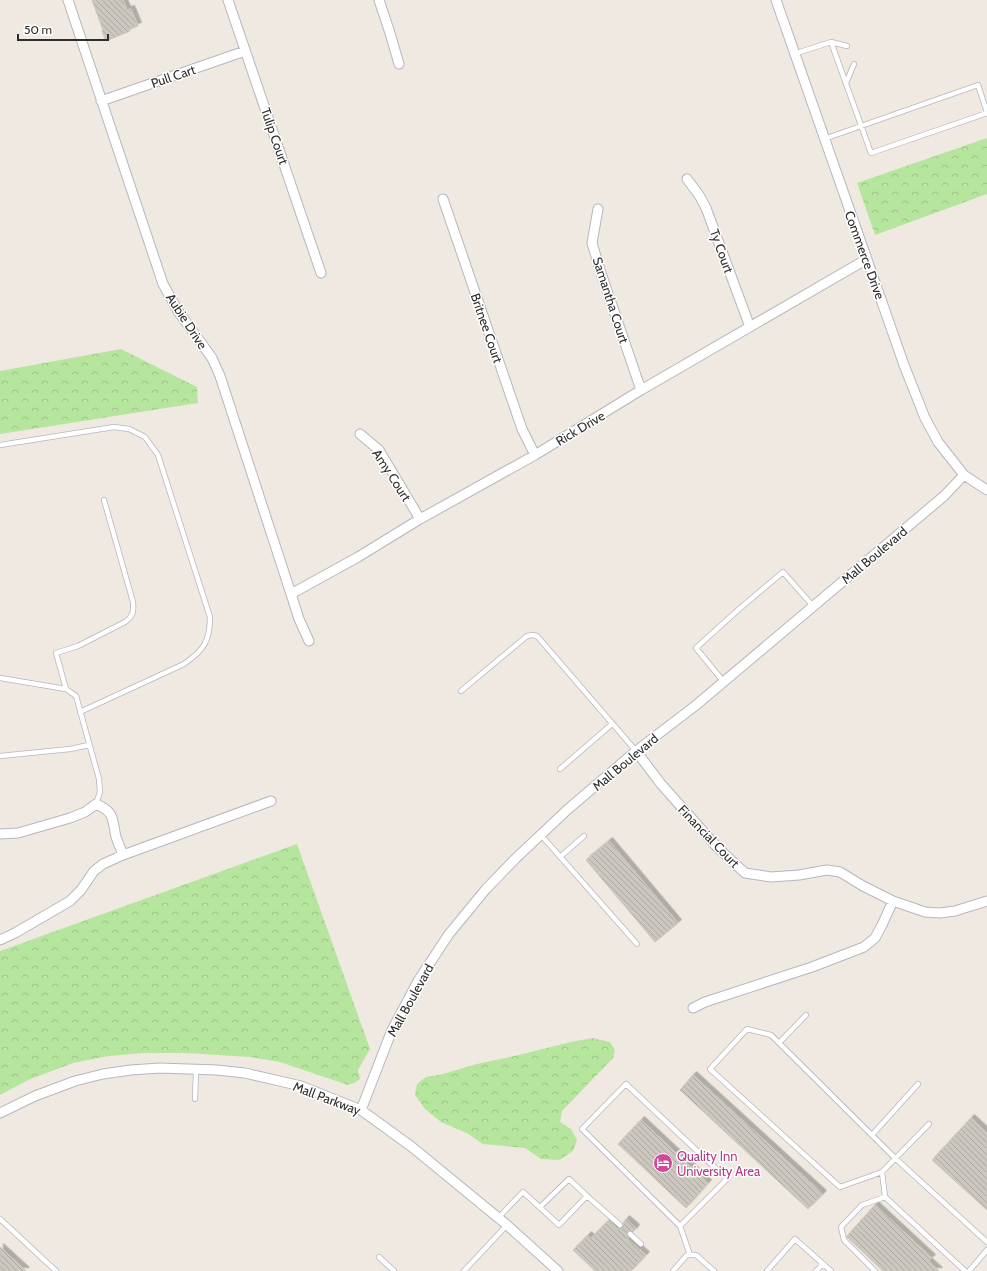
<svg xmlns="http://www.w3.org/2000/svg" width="987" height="1271" font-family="Cabin,sans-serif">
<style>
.forest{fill:url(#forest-crowns)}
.building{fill:url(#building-back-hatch);stroke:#cbc5ba;filter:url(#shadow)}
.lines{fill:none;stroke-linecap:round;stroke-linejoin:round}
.service-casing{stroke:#b4b7c1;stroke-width:6}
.minor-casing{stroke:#b4b7c1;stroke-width:11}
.service{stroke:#fff;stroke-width:4.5}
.minor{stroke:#fff;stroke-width:9}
.labels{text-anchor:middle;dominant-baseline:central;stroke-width:3;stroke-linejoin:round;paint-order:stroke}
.street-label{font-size:13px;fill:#2e2e2e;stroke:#fff}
.hotel-label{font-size:13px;fill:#b23c85;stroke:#fff;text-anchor:start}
</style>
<defs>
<pattern id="forest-crowns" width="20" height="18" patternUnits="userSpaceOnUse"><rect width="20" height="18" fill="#b6e59e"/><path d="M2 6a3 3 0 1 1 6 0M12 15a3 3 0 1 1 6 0" fill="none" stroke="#9dc588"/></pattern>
<pattern id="building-back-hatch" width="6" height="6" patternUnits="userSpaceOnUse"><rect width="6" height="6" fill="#cbc7bf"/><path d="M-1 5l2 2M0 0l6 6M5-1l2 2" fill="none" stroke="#afaba4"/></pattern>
<filter id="shadow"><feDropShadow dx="3.5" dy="-3.5" stdDeviation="0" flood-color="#0004"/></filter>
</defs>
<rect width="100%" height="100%" fill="#efe9e1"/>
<path class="forest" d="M987,138V194L875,235L857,183Z
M121,349L197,387L198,403L0,434V371Z
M297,844L370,1049L358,1070L360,1079L354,1083L348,1085L280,1062L250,1057L185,1053H143L109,1056L73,1063L28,1080L0,1095V951Z
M592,1038L610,1042L615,1050L613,1058L562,1111L560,1122L571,1129L577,1140L573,1151L559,1160L541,1159L525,1148L483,1144L467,1133L441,1122L425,1109L415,1095L417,1084L426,1077L443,1074L477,1064L519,1055L571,1042Z"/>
<path class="building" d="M92,0H123L127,10L131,9L138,26L129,29L130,31L106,41L102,31L103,30Z
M609,841L678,923L655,942L586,860Z
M693,1075L823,1194L808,1209L680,1090Z
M971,1118L987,1133V1210L932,1160Z
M641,1120L708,1183L686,1208L618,1144Z
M875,1205L932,1258L928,1261L939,1271H883L847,1237V1236Z
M626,1219L636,1228L633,1232L630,1230L627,1232L626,1235L628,1237L627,1239L646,1255L631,1271H595L573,1250L588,1235L591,1238L609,1220L617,1229L623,1228L624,1225L623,1223Z
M0,1247L26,1271H0Z"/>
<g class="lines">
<defs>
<path id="service" d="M831,42L847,46
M794,54L831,42L871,153L987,113
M846,83L854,64
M824,139L978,85L987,112
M0,445L114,427L129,429L145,437L158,455L210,617C210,641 204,650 184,664L80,712
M0,678L66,689L76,696L99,779L100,792L96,804
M723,681L696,648L738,610L783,572L813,606
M66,689L56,653L78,646L125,622C133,616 134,612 133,602L104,500
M461,691L527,636L533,635L537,636L636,751
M0,756L70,749L89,745
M560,769L612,724
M541,835L637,944
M560,857L584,836
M779,1043L806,1015
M195,1099L196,1069
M929,1124L882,1172L840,1187L710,1069L747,1029L771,1035L895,1158L987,1242
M872,1135L918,1084
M882,1172L885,1197L965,1271
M587,1196L620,1225
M498,1218L523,1192L559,1225L587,1196L569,1179L540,1207
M0,1219L56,1271
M680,1226L582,1129L626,1084L727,1179L680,1226L690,1255
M630,1234L641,1244
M379,1257L394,1271
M464,1271L507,1225
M673,1271L687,1255H696L714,1271
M767,1271L795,1239L831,1271
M816,1271L823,1264
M875,1271L844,1240L841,1227L862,1205L885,1197
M969,1271L987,1250"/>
<path id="minor" d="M68,0L163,284L178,311L212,358L220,376L291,594L299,619L309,641
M228,0L321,273
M379,0L390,33L399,64
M776,0L904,365L925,418L938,442L964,475L987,490
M101,101L245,51
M687,179L699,195L706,208L750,327
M443,199L522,429L535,455
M598,209L592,243L601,273L641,390
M360,434L379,450L420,519
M291,594L358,557L420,519L535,455L641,390L867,259
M636,751L661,784L717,847L745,873L771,877L799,875L827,870L840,872L863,886L893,901L925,912L940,913L955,911L987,901
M0,834L18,833L70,818L85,812L96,804C115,812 112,819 116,837C118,843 121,849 123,855
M0,940L15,933L70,901L81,890L94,871L103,864L123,855L271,801
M693,1008L705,1002L812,967L864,947L875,938L882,925L893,901
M361,1110L392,1030L418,981L449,934L486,889L515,859L567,810L636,751L695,706L944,496L964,475
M0,1113L35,1096L75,1081L103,1074L131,1070L160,1068L217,1070L245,1073L301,1086L361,1110L412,1147L507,1225L558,1271"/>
</defs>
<use href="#service" class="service-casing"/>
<use href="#minor" class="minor-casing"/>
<use href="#service" class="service"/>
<use href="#minor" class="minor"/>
</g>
<defs>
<symbol id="hotel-disc" viewBox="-11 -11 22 22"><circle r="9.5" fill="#d1479c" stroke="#fff"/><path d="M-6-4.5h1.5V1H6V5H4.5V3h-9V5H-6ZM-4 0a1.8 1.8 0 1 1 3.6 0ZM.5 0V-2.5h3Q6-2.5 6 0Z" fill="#fff"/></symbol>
</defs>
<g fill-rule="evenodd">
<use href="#hotel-disc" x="652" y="1152" width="22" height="22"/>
</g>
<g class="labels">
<g class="street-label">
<text transform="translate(173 76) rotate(-19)">Pull Cart</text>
<text transform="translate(275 136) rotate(71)">Tulip Court</text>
<text transform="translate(722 251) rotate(70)">Ty Court</text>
<text transform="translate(865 255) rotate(70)">Commerce Drive</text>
<text transform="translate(611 300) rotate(72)">Samantha Court</text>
<text transform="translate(187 321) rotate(57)">Aubie Drive</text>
<text transform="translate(487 328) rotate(71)">Britnee Court</text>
<text transform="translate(580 428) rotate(-31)">Rick Drive</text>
<text transform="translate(392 475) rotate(57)">Amy Court</text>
<text transform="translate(874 555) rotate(-40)">Mall Boulevard</text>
<text transform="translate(625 762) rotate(-40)">Mall Boulevard</text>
<text transform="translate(709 836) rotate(46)">Financial Court</text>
<text transform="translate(410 1000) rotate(-61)">Mall Boulevard</text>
<text transform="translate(327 1098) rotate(21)">Mall Parkway</text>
</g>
<g class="hotel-label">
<text x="677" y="1156">Quality Inn<tspan x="677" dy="15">University Area</tspan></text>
</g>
</g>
<path d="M18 34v6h90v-6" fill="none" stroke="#2e2e2e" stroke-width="2"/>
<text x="24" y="34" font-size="12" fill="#2e2e2e" stroke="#ffffff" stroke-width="3" paint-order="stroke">50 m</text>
</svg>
